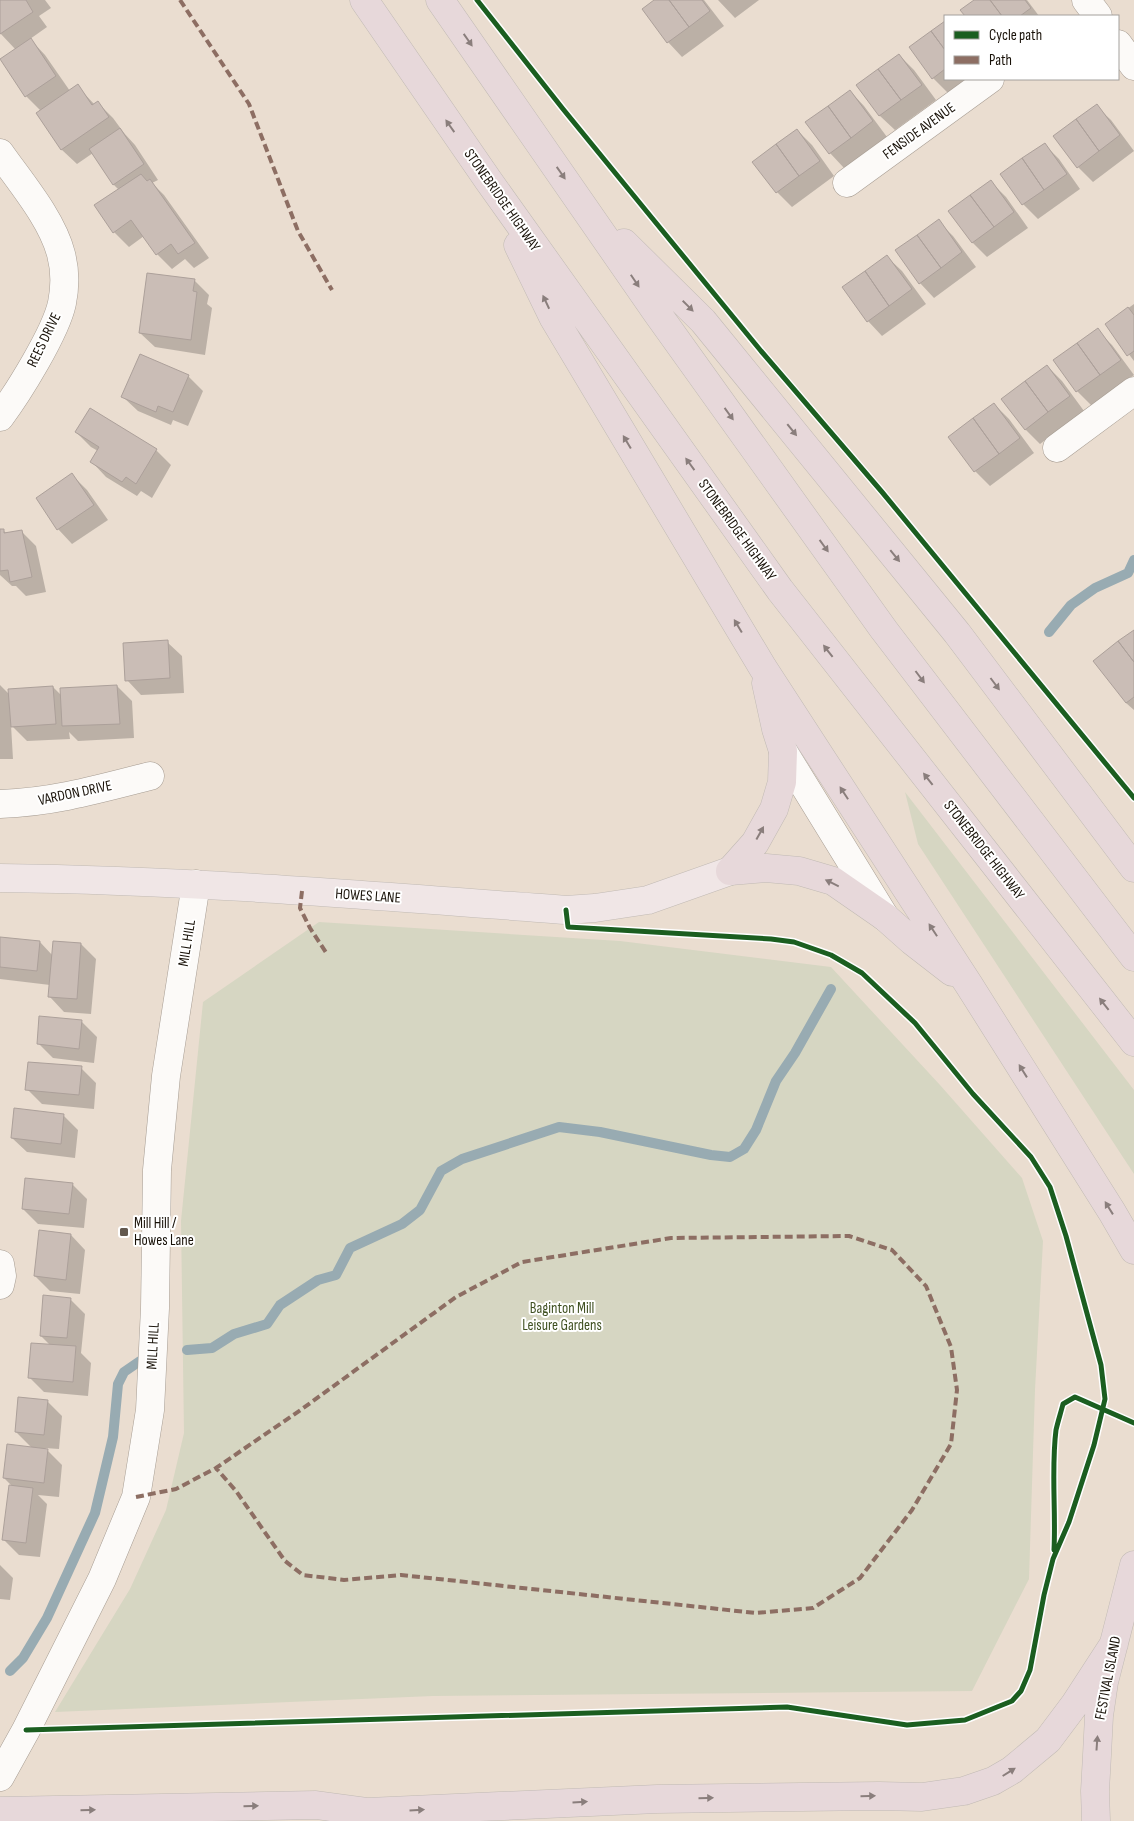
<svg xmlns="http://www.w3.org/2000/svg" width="1134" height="1821" font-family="'Sofia Sans Condensed',sans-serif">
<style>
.green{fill:#d6d6c2}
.shadow{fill:#0003}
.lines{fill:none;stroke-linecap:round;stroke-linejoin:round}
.stream{stroke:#98abb2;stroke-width:10}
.building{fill:#cabdb6;stroke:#aca09a}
.minor-casing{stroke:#a69c92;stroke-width:29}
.major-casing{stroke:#c1bab4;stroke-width:29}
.highway-casing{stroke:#c1bab4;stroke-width:29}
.minor{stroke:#fcfaf8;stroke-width:28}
.major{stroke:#f0e6e6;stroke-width:28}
.highway{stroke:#e7d8da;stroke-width:28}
.quiet{stroke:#8d6e63;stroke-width:4;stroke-dasharray:8 4;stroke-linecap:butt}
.cycleway-casing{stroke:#fff;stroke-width:8}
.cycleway{stroke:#1b5e20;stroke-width:5}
.oneway{fill:#8a7e7c}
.poi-dot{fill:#62584e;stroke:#fff;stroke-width:2}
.labels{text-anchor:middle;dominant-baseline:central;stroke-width:4;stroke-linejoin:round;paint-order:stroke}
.street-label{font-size:15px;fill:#181108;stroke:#fff}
.poi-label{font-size:15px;fill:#181108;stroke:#fff;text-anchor:start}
.park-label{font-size:15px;fill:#3f5021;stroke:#fff}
</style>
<rect width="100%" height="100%" fill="#eaddd0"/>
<path class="green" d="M905,792L1134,1090V1174L918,844Z
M319,922L620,941L831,967L940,1085L1022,1178L1043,1241L1035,1390L1029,1579L972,1691L433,1696L55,1712L130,1589L166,1510L184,1433L181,1221L203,1002Z"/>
<path class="shadow" d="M0,0H45L51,8L39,16L47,27L30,39L45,55L70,91L77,86L95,105L98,103L113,118L124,133L135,145L158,180L152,183L164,195L209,258L194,268L185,259L172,269L157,254L144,236L129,247L114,232L119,190L114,185L93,153L77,164L62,150L37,114L41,111L26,96L16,50L0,33Z
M656,0H704L724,26L682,57L668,42Z
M718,0H759L735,18Z
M976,0H1027L1039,16H967L962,10Z
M945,23V79H968L948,93L933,78L910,47Z
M899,55L914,70L936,100L895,130L880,116L858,85Z
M850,91L864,106L887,137L844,168L830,153Z
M1096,106L1111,120L1134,151L1093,182L1078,167Z
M797,130L812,145L834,176L792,207L777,192L754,162Z
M1044,144L1059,159L1080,189L1038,219L1023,204L1002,174Z
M991,182L1006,197L1028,228L987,257L972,242Z
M938,221L953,236L976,267L934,298L920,283Z
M887,257L902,271L926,304L882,336L868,321Z
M194,280L209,295L207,304L212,308L205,355L155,347L140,333Z
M1134,304V361L1106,324Z
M1097,330L1112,345L1134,375L1092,406L1077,391L1055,360Z
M1047,366L1062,381L1084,411L1040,444L1025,429Z
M188,376L203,391L188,426L173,420L171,425L138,411L123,397Z
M994,404L1009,419L1034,453L990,486L975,471Z
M90,409L156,450L171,465L152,498L141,491L137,496L106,477L92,462L98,451L91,447L76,432Z
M72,475L87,490L108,520L72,544L58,529Z
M3,530L7,534L21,531L36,546L46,592L26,596L16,586H12L0,575V531Z
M1134,632V710L1126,703Z
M167,642L182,656L184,693L141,695L127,680Z
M0,685L10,695L53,687L62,696L117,686L132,701L134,738L78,741L69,732L70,739L27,741L11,725L13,759H0Z
M0,938L40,942L53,956L81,944L96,959L91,1014L64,1012L50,997V985L0,979Z
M40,1017L82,1022L97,1037L94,1063L53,1058L38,1043Z
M81,1068L96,1083L94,1109L42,1104L27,1089Z
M63,1115L78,1130L75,1158L27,1152L12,1138Z
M72,1184L87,1199L84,1228L38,1224L23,1209Z
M71,1235L85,1250L80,1294L50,1291L35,1276Z
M70,1299L85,1314L81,1353L91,1363L88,1396L44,1392L29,1377L51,1346L41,1336Z
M47,1401L62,1416L59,1449L45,1448L62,1465L59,1497L38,1495L47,1504L40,1557L19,1555L4,1540L13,1487L4,1478L32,1448L16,1432Z
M0,1565L13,1578L10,1600L0,1599Z"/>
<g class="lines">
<path class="stream" d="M1049,632L1071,605L1095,588L1128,573L1134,560
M187,1350L212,1348L234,1334L267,1324L280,1305L318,1280L336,1275L350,1248L402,1224L420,1210L441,1171L462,1159L559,1127L600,1132L711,1155L730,1157L744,1149L756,1130L776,1081L795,1053L831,989
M10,1671L23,1658L47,1618L95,1513L113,1437L118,1384L124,1372L140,1361"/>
</g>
<path class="building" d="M0,0H26L33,12L0,34Z
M654,0H669L689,27L667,43L642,9Z
M669,0H702L710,11L689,27Z
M974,0H990L1002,16H965L960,10Z
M990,0H1025L1031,8L1020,16H1002Z
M945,21V50L931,31Z
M931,31L945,50V69L932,79L909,47Z
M31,38L56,76L25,97L0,59Z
M899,54L922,85L901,100L878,69Z
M878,69L901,100L879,116L856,85Z
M78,84L92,105L98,101L109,117L61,150L36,113Z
M850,90L873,121L851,138L828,106Z
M1097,104L1120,135L1099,151L1076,119Z
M828,106L851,138L829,154L805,122Z
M1076,119L1099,151L1077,168L1053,136Z
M120,128L144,164L113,185L89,149Z
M797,129L820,161L799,176L776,144Z
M1045,143L1067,174L1044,190L1022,158Z
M776,144L799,176L776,193L752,162Z
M1022,158L1044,190L1022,205L1000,174Z
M141,174L147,181L150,179L195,243L178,254L171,244L156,255L131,220L113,233L94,205Z
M991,180L1014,212L994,227L970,195Z
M970,195L994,227L972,243L948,211Z
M939,219L962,252L941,268L917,235Z
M917,235L941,268L919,284L895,250Z
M887,255L912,289L889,306L865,271Z
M865,271L889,306L867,322L842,287Z
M147,273L195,279L193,291L197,292L191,340L139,333Z
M1128,307L1134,315V351L1127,356L1105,324Z
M1098,328L1121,360L1100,375L1077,343Z
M1077,343L1100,375L1076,392L1053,360Z
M140,354L189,375L173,412L158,406L156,412L121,397Z
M1047,365L1070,396L1048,412L1025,381Z
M1025,381L1048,412L1025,430L1001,399Z
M994,403L1020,438L999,454L973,418Z
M90,408L157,449L136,484L126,477L122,482L90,462L99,447L75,432Z
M973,418L999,454L974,472L948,437Z
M72,473L94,505L57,530L36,498Z
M0,529H4V533L22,530L32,577L10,582L8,570L0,571Z
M1134,630V662L1118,641Z
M168,640L170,678L125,681L123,643Z
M1118,641L1134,662V697L1126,703L1093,661Z
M117,685L120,724L62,726L60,688Z
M53,686L56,724L11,727L8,689Z
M0,937L40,941L37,971L0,967Z
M53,941L81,943L77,999L48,997Z
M39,1016L82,1020L79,1049L37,1044Z
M28,1062L82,1066L79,1095L25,1090Z
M14,1108L64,1114L61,1144L11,1138Z
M25,1178L73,1183L69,1214L22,1209Z
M39,1230L71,1234L66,1280L34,1276Z
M43,1295L71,1298L67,1338L40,1336Z
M31,1343L76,1346L73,1382L28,1378Z
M18,1397L48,1400L44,1435L15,1432Z
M7,1444L48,1449L44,1483L3,1478Z
M9,1485L33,1488L26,1543L2,1540Z"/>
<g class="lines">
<defs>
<path id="minor" d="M1086,0L1098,16
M1118,44L1134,66
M0,153C21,183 52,219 61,254C65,269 65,288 62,303C56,332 18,393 0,417
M847,183L990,79
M1057,448L1134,391
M783,751L885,917
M0,804C54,802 99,789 150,776
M0,1264L2,1276L0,1285
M0,1777L26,1730L102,1579L136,1497L150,1410L155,1308L157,1170L166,1076L196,884"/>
<path id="major" d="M0,878C189,880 378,896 566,910L595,908L648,900L730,871"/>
<path id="highway" d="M364,0L488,180L780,590L1134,1042
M440,0L657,313L884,630L1134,957
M624,243L703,321L957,633L1134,868
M518,245L553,317L763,668L969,985L1112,1212L1134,1250
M730,871L766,868L799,871L833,881L885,917L912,941L952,972
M730,871L755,843L774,809L782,782L783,751L776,729L766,683
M0,1811L316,1805L368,1812L657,1799L879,1796L922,1797L964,1791L993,1781L1012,1770L1048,1740L1075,1704L1114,1644
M1096,1821L1095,1791L1097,1755L1099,1716L1104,1682L1134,1565"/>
</defs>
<use href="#minor" class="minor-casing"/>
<use href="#major" class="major-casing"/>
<use href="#highway" class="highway-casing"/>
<use href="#minor" class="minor"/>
<use href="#major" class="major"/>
<use href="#highway" class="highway"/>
<path class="quiet" d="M180,0L249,104L298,231L332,290
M302,891L300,908L310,928L327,954
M136,1497L176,1489L216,1468L302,1409L456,1297L522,1262L671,1238L849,1236L892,1250L926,1286L951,1347L957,1390L951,1444L912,1510L860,1578L813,1608L756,1613L401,1575L344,1580L303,1575L285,1561L236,1491L216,1468"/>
<defs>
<path id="cycleway" d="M477,0L563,109L652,218L761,351L882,492L1134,798
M1054,1550C1056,1510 1051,1469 1056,1430C1058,1421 1061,1412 1063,1404L1075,1397L1134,1423
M26,1730L787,1707L907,1725L965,1720L1012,1701L1021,1691L1030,1670L1044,1595L1053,1559L1069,1522L1094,1445L1105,1399L1101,1365L1066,1236L1050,1187L1031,1157L973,1094L915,1023L862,973L831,955L794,942L771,939L568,927L566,910"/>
</defs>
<use href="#cycleway" class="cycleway-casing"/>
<use href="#cycleway" class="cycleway"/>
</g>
<defs><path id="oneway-solid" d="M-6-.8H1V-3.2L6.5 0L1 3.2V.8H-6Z" transform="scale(1.25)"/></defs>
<g class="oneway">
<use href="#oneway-solid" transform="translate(468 40) rotate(55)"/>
<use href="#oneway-solid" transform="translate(450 126) rotate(-125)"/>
<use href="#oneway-solid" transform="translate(561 173) rotate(55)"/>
<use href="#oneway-solid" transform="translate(635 281) rotate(56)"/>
<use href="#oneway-solid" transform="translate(546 302) rotate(-115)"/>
<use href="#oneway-solid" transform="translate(688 306) rotate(45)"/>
<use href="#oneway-solid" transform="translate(729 414) rotate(54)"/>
<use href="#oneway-solid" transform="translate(792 430) rotate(51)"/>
<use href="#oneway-solid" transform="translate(627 442) rotate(-121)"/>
<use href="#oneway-solid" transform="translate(690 464) rotate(-126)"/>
<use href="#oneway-solid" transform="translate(824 546) rotate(54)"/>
<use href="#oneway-solid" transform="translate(895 556) rotate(51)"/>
<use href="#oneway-solid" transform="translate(738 626) rotate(-121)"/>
<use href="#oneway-solid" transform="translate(828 651) rotate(-128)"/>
<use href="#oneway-solid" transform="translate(920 677) rotate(53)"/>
<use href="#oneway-solid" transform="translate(995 684) rotate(53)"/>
<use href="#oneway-solid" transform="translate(928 779) rotate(-128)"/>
<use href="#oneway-solid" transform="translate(844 793) rotate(-123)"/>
<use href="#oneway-solid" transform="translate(760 833) rotate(-61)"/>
<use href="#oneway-solid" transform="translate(832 883) rotate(-154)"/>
<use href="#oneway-solid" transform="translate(933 930) rotate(-123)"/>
<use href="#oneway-solid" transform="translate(1104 1004) rotate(-128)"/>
<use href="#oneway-solid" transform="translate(1023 1071) rotate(-122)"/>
<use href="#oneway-solid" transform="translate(1109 1208) rotate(-122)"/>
<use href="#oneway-solid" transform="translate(1097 1743) rotate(-86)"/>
<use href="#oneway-solid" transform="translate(1009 1772) rotate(-32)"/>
<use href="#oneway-solid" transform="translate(868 1796) rotate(-1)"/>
<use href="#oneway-solid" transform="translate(706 1798) rotate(-1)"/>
<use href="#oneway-solid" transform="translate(580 1802) rotate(-3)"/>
<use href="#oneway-solid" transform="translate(251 1806) rotate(-1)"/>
<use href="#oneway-solid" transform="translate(88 1810) rotate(-1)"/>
<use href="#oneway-solid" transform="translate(417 1810) rotate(-3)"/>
</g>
<rect class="poi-dot" x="119" y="1227" width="10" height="10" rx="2.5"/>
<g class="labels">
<g class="street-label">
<text transform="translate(919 131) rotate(-36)">FENSIDE AVENUE</text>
<text transform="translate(502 200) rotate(55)">STONEBRIDGE HIGHWAY</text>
<text transform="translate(44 340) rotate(-64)">REES DRIVE</text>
<text transform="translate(737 530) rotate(54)">STONEBRIDGE HIGHWAY</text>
<text transform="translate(75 793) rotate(-12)">VARDON DRIVE</text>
<text transform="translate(984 850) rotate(52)">STONEBRIDGE HIGHWAY</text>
<text transform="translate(368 896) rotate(4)">HOWES LANE</text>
<text transform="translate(187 943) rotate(-81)">MILL HILL</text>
<text transform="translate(153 1346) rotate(-87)">MILL HILL</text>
<text transform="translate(1108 1678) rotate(-79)">FESTIVAL ISLAND</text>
</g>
<g class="poi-label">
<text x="134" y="1223">Mill Hill /<tspan x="134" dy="17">Howes Lane</tspan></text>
</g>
<g class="park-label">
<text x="562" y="1308">Baginton Mill<tspan x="562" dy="17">Leisure Gardens</tspan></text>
</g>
</g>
<rect x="944" y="15" width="175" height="65" fill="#ffffff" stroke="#a3a09c"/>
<rect x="954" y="31" width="25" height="8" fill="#1b5e20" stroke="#a3a09c"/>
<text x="989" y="40" font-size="15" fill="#181108">Cycle path</text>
<rect x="954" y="56" width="25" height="8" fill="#8d6e63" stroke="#a3a09c"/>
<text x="989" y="65" font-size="15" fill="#181108">Path</text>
</svg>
